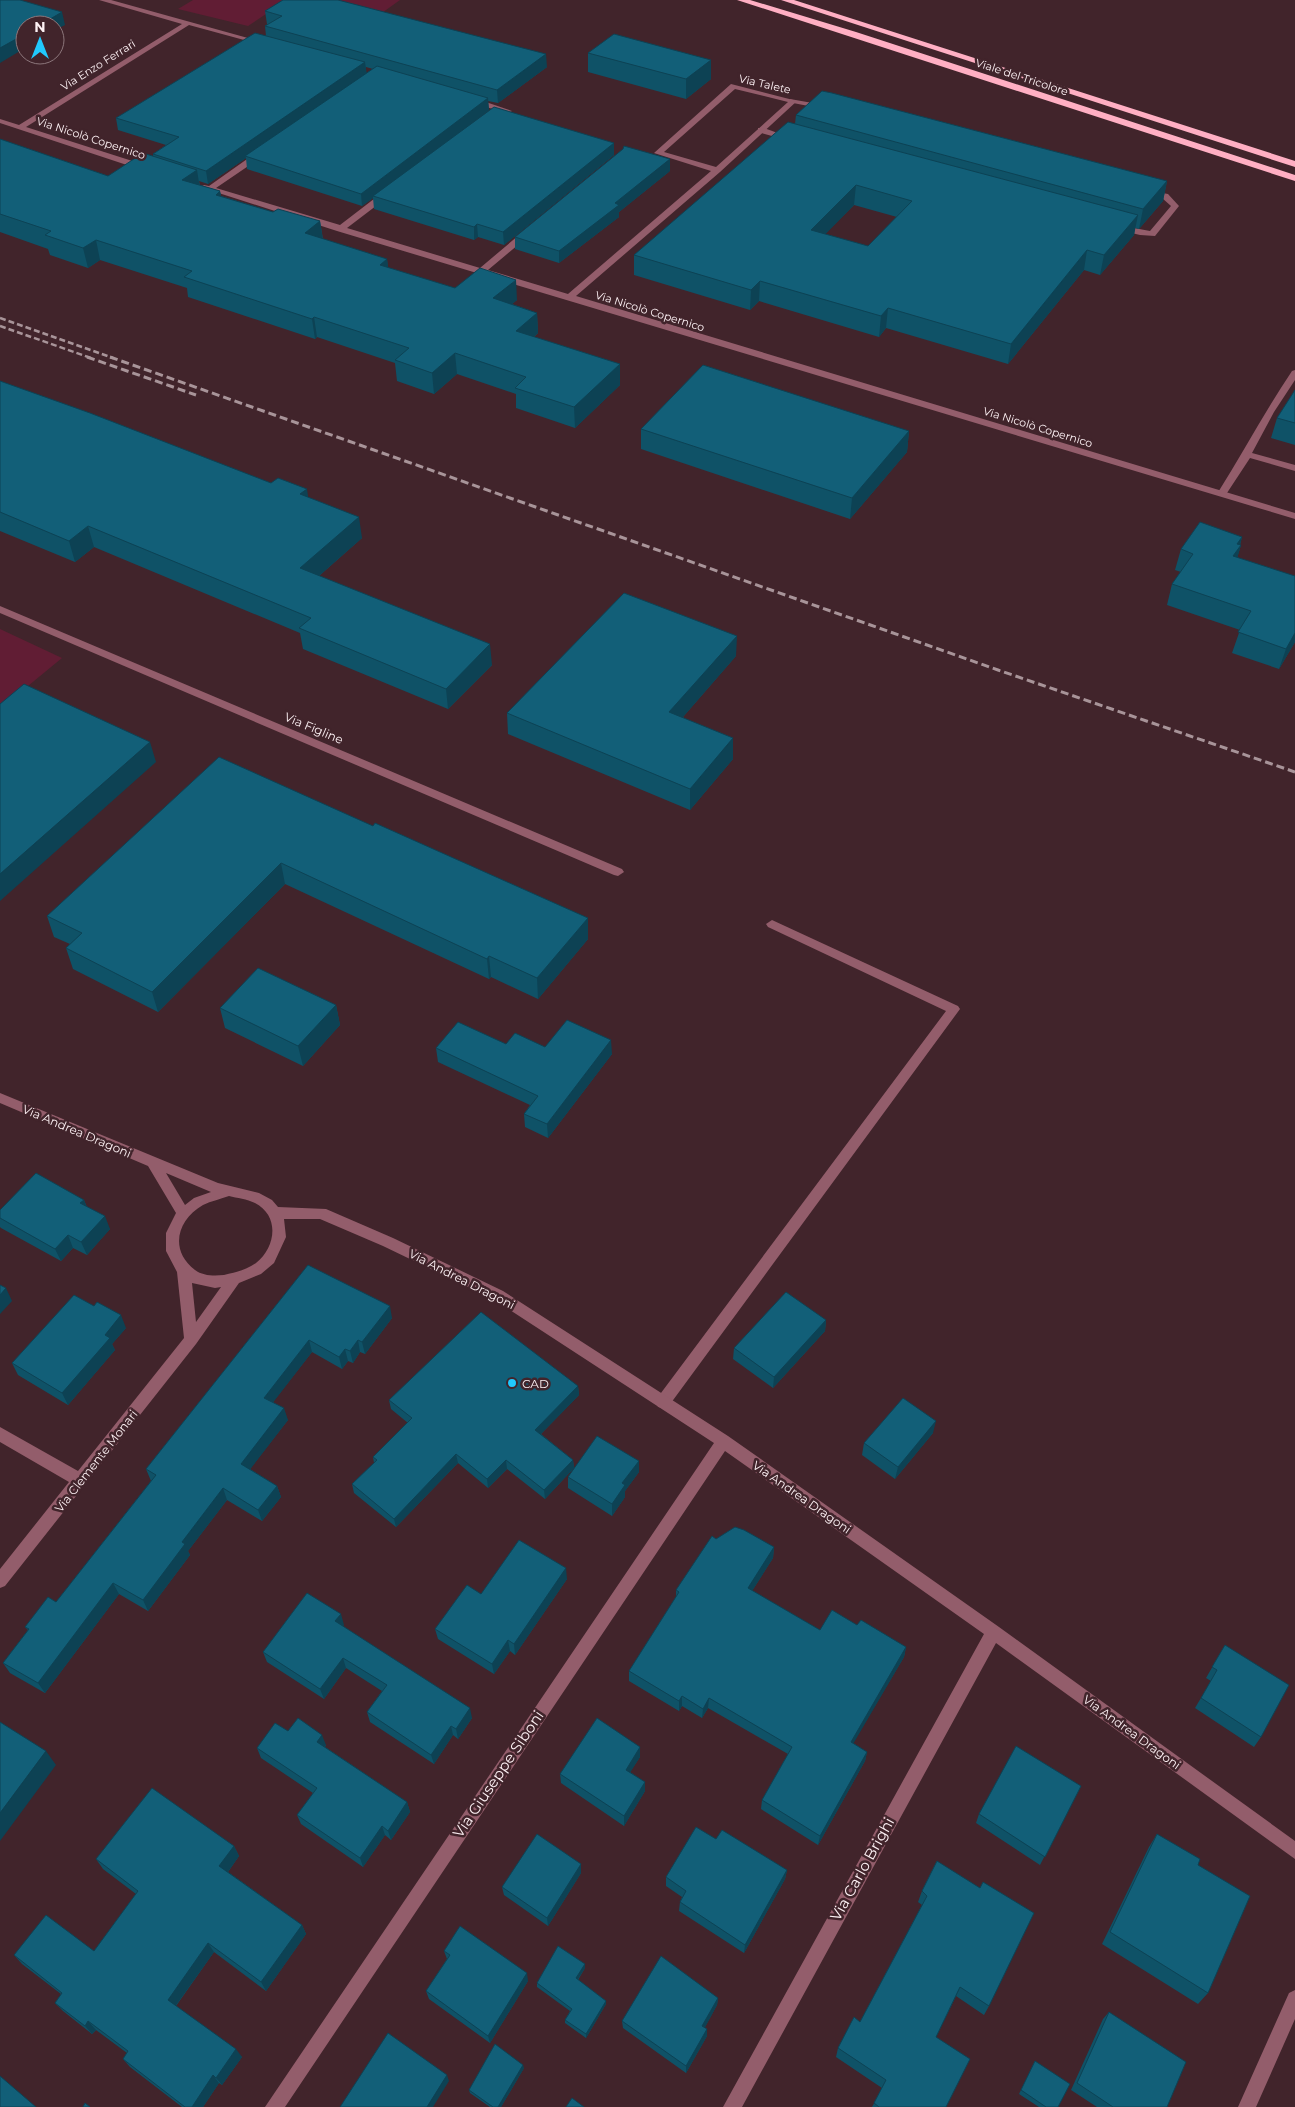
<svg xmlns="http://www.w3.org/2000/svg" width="1295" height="2107" font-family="Montserrat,sans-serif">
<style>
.green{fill:#611d34}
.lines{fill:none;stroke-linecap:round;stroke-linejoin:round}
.lane{fill:#935d6b;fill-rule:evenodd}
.street{fill:#935d6b;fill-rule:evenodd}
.highway{fill:#ffafc3;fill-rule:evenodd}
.rail-far1{stroke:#a89499;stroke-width:2.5;stroke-dasharray:6 3;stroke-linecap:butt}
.rail{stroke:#a89499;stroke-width:3;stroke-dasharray:8 4;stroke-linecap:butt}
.wall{fill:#0f5267;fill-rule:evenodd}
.shaded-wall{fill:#0d4254}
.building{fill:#125f78;stroke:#0d4254;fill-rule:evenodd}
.poi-dot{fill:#21c9fd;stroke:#41242b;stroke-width:2}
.labels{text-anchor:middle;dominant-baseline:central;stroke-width:5;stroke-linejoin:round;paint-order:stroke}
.far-street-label{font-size:11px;fill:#fdf1f4;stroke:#41242b}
.street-label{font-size:12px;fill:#fdf1f4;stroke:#41242b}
.poi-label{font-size:12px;fill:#fdf1f4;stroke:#41242b;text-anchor:start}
.near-street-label{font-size:15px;fill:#fdf1f4;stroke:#41242b}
</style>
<rect width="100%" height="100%" fill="#41242b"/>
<path class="green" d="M193,0H287L248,26L178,9Z
M322,0H400L379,15Z
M0,629L62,658L0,709Z"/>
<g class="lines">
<path class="lane" d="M790,99L824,105L828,107L824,109L793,103L789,101Z
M758,128H764L794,139L790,141L758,132Z
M1145,190L1168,194L1179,206L1155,236L1140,235L1115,229L1114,227L1118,225L1150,231L1171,206L1162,198L1145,194Z
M1295,370V380L1274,412L1252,453L1295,465V471L1250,458L1225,496H1219L1217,494C1243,453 1265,411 1292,371Z
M772,920L958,1006L960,1009L668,1407L663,1408L658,1407L656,1402L658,1397L946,1011L768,927L766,924Z"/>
<path class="street" d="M99,0H111L266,43L262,45L189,25L26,127L148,166V170H142L0,123V119L19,125L182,24Z
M731,84L797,101L720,172L576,296L1295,513V519L337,231L200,187L204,185L209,186L257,152H263V156L216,188L340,225L383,192H389V196L347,228L480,268L525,230H531V234L488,270L568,294L711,171L654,153ZM735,89L788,102L716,167L664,152Z
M471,99H477L512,111L508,113L471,103Z
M0,606L622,869L624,872L618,876L614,875L0,613Z
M0,1093L218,1183L259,1193L272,1200L278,1207L326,1209L393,1238L503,1291L728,1436L999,1627L1295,1841V1859L996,1643L742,2107H723L984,1634L725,1451L285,2107H265L714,1443L493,1299L383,1246L320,1219H284L286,1237L274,1263L261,1274L239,1283L196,1344L5,1586L0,1588V1569L69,1482L0,1442V1427L78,1471L184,1338L177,1272L166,1251V1233L176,1213L148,1166L0,1103ZM166,1173L211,1192L194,1198L185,1205ZM229,1196C237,1198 247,1199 255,1203C280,1216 276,1247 256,1263C246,1270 236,1272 224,1275C214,1276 203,1276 195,1270C169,1250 177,1220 203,1205C211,1201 221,1199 229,1196ZM192,1283L215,1288L221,1287L196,1322Z
M1295,1990V2019L1256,2107H1238L1289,1993Z"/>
<path class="highway" d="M737,0H750L856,32L1295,175V181Z
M781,0H794L1295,161V167Z"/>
<path class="rail-far1" d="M0,318L113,358
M0,326L91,358"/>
<path class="rail" d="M87,357L196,395
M110,357L998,670L1295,772"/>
</g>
<path class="wall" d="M265,11L547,67L498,103L488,101L489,110L460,132L614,143V155L504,245L478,237L474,240L374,209L373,198L362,206L247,169L246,158L208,184L199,181L200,185L220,191L221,196L273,212L320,221L323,239L387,259L388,268L455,288L517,300L512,304L537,313L538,333L534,337L620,364V385L575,428L516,408V394L457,374L434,394L397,381L395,363L317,337L315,339L188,297L187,288L100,260L88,268L50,255L48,249L0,232V139L108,176L153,156V154L166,145L118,130L116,118L266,36L265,26L268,24H267ZM366,67L373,69L366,73Z
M588,53L711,79L686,99L588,72Z
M796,115L1167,181L1163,201L1139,229L1135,228L1134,235L1100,275L1084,270L1008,364L886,328L879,337L759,301L750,310L634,275V255L795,124ZM854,205L897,217L868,246L825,234Z
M670,171L619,212V217L559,263L515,249V237Z
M0,381L308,497L362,538L319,576L492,665L448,709L303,649L300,633L94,547L75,562L0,531Z
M1295,390V445L1271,438L1277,418Z
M641,429L909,431L907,452L850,519L641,449Z
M1242,537L1240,545H1241L1237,558L1295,642L1279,669L1232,653L1240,630L1167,605L1172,584L1181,572L1175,570L1181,549Z
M736,656L683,717L733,759L690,810L508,734L507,713Z
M373,826L588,918V939L538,999L491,977L489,979L285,884L158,1012L73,969L66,948L70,944L54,937L47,916Z
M336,1005L340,1025L303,1066L225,1028L220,1008Z
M506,1044L545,1047L612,1054L548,1138L525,1127L524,1114L530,1105L438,1062L436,1048Z
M84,1200L87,1207L110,1229L87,1255L73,1248L61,1261L1,1228L0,1227V1210Z
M308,1265L392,1318L365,1354L360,1352L353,1363L348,1361L342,1369L312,1352L273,1402L288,1420L250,1469L277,1486L281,1497L262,1521L227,1500L188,1551L190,1555L148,1611L119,1594L45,1693L10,1673L3,1663L28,1630L25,1627L56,1602L151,1481L146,1469Z
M826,1320L825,1331L773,1388L733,1359L734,1348Z
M126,1328L112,1344L115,1350L68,1405L18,1375L12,1363Z
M578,1386L579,1395L541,1434L573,1460L574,1468L545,1499L507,1469L488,1488L458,1463L396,1527L354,1493L352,1484L374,1463L373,1457L408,1423L391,1409L389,1400Z
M933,1433L895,1479L862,1455L864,1443Z
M639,1461V1472L625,1491V1497L612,1516L568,1488V1477Z
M716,1539L774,1547L773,1558L752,1591L820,1630L857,1625L906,1647L904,1657L853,1743L867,1752L865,1761L818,1845L761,1809L762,1800L788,1754L708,1708L702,1718L682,1706L679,1711L629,1681V1671L676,1597V1590Z
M567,1579L515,1655L510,1651L494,1674L438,1639L435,1629L481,1594Z
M344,1625L343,1626L472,1718L458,1739L453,1735L434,1764L370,1722L367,1712L382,1691L346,1668L324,1699L267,1662L263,1652Z
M1225,1645L1261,1737L1254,1747L1195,1708L1211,1681L1206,1678Z
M288,1731L326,1745L325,1747L407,1802L410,1812L391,1840L385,1835L363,1867L301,1824L297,1815L313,1793L261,1758L257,1748Z
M640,1747V1757L630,1772L645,1782V1791L624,1826L561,1783L560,1774Z
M1081,1786L1040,1865L976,1823L979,1814Z
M1157,1834L1198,1865L1208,1993L1198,2004L1102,1944L1149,1847Z
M716,1839L787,1870L785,1879L744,1953L679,1911L680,1902L682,1897L666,1886V1877Z
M234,1846L239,1856L228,1872L302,1925L306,1934L266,1991L214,1952L176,2006L242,2057L222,2085L219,2083L203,2107H182L130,2067L123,2059L127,2053L96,2030L92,2034L63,2011L55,2003L61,1994L22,1964L14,1955L94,1951L136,1894L103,1869L96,1859Z
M937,1861L989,2006L984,2015L956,1996L936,2037L946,2107H872L882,2088L836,2057L838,2048L860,2022L922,1905L918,1902L922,1891Z
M581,1864V1873L548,1926L504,1895L502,1887Z
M444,1951L528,1981L490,2043L429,1999L426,1991L447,1959Z
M585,1968L578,1980L606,2001V2004L586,2038L565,2023V2020L570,2011L537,1987V1983Z
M718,1998L717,2005L705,2027L707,2036L686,2073L623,2028L622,2021Z
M1109,2012L1167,2107H1097L1071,2090L1103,2019Z
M1035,2061L1058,2107H1039L1019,2094Z
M524,2068L501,2107H490L470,2093L469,2090Z"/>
<path class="shaded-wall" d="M62,12L65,25L55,30V25H40Z
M25,34V48L0,63V48Z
M546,54L547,67L498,103L497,90Z
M711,60V79L686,99V79Z
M365,62L367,75L245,156L246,158L208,184L206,171Z
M488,98L489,110L375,197L373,196V198L362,206L361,194Z
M614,143V155L504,245L503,232Z
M670,159V171L619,212V217L559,263V251L615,203Z
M197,170L200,189L182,180Z
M1167,181L1163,201L1139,229L1143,209Z
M856,185L854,205L810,250L811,230Z
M220,191L224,211L216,195Z
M1138,215L1134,235L1100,275L1104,255Z
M320,221L323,241L305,233Z
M477,224L478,237L474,240V227Z
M96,240L100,260L88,268L83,248Z
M1087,250L1084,270L1008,364L1011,344Z
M387,259L390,279L380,265Z
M516,280L517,300L495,318L493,298Z
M760,281L759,301L750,310L751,290Z
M888,308L886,328L879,337L881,316Z
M537,313L538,333L517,351L516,331Z
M314,317L317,337L315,339L312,319Z
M455,353L457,374L434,394L432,373Z
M620,364V385L575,428L574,407Z
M909,431L907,452L850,519L852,498Z
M307,489L310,509L300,494Z
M359,517L362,538L304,589L300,568Z
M88,526L94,547L75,562L69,541Z
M1242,537L1239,548L1241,545L1235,566L1227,577L1237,544Z
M1295,633V642L1279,669L1286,649Z
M737,636L736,656L669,733V712Z
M490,644L492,665L448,709L446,689Z
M733,738V759L690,810V789Z
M150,742L156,762L0,901V874Z
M281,863L285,884L158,1012L152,992Z
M588,918V939L538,999L537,978Z
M489,956L491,977L489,979L487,959Z
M336,1005L340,1025L303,1066L298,1046Z
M611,1040L612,1054L548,1138L547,1124Z
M84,1200L89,1213L80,1203Z
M105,1216L110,1229L87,1255L81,1242Z
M68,1235L73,1248L61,1261L55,1249Z
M6,1288L12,1301L0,1314V1295Z
M390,1306L392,1318L365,1354L362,1342Z
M121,1315L126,1328L112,1344L115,1350L68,1405L62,1393L105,1335Z
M826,1320L825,1331L773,1388L774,1377Z
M309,1340L312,1352L268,1409L264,1398Z
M358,1340L360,1352L353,1363L350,1351Z
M345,1349L348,1361L342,1369L339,1357Z
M578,1386L579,1395L536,1439L535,1430Z
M284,1408L288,1420L245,1476L241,1464Z
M936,1421L933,1433L895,1479L898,1467Z
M456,1454L458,1463L396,1527L394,1519Z
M506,1460L507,1469L488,1488L487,1479Z
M573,1460L574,1468L545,1499L544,1490Z
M639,1461V1472L625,1491V1497L612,1516V1504L622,1483Z
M277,1486L281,1497L262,1521L258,1510Z
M223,1488L227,1500L188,1551L190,1555L148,1611L143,1600L182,1542Z
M774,1547L773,1558L747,1599L748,1588Z
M566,1568L567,1579L515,1655L514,1644Z
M113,1583L119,1594L45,1693L38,1683Z
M341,1614L344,1625L339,1632L335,1621Z
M508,1640L510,1651L494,1674L492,1664Z
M906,1647L904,1657L849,1751L851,1742Z
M343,1658L346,1668L324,1699L320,1689Z
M682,1696V1706L679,1711V1701Z
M709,1698L708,1708L702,1718L703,1709Z
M470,1708L472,1718L458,1739L456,1729Z
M451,1726L453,1735L434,1764L431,1755Z
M322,1735L326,1745L321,1751L317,1742Z
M640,1747V1757L626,1779V1770Z
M46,1751L56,1765L0,1841V1813Z
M867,1752L865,1761L818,1845L820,1836Z
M645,1782V1791L624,1826V1816Z
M407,1802L410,1812L391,1840L388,1831Z
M382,1826L385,1835L363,1867L360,1858Z
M234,1846L239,1856L225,1876L219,1866Z
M581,1864V1873L548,1926L547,1918Z
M787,1870L785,1879L744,1953L745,1945Z
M302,1925L306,1934L266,1991L261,1982Z
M208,1943L214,1952L174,2008L168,2000Z
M585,1964V1968L576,1982V1978Z
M527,1973L528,1981L490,2043L488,2036Z
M718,1998L717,2005L702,2033V2026Z
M606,2001V2004L586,2038V2034Z
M88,2021L96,2030L92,2034L85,2026Z
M707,2029V2036L686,2073V2066Z
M236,2049L242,2057L222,2085L216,2078Z
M523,2065L524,2068L501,2107H498Z
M213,2075L219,2083L203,2107H192Z
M447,2075L449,2081L433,2107H427Z"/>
<path class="building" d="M0,0H20L62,12L40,25H25V34L0,48Z
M283,0H338L546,54L497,90L265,26L282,16L265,11Z
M255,33L365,62L206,171L153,154L179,137L116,118Z
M614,34L711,60L686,79L588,53Z
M377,66L488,98L361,194L245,156Z
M822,91L832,93L1167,181L1143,209L796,115Z
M494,107L614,143L503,232L477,224L474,227L373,196Z
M788,122L1138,215L1104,255L1087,250L1011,344L888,308L881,316L760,281L751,290L634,255ZM856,185L912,201L868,246L811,230Z
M0,139L108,176L143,153L197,170L182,180L220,191L216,195L273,212L278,209L320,221L305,233L387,259L380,265L455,288L480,268L516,280L493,298L537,313L516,331L620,364L574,407L515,388L526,377L455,353L432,373L395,360L409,348L314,317L312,319L184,277L192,271L96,240L83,248L45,235L51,231L0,214Z
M624,146L670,159L615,203L619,205L559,251L515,237L623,149Z
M703,365L909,431L852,498L641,429Z
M0,381L90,413L271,483L278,478L307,489L300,494L359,517L300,568L490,644L446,689L299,628L311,618L88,526L69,541L0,512Z
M1295,390V423L1277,418Z
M1200,522L1242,537L1237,544L1241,545L1233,556L1295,576V633L1286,649L1238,632L1251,611L1172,584L1193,554L1181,549Z
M624,593L737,636L669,712L733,738L690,789L507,713Z
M24,684L150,742L0,874V704Z
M219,757L373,826L375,823L588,918L537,978L489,956L487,959L281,863L152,992L66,948L82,933L47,916Z
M258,968L336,1005L298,1046L220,1008Z
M567,1020L611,1040L547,1124L524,1114L538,1096L436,1048L458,1022L506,1044L515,1033L545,1047Z
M36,1173L84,1200L80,1203L105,1216L81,1242L68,1235L55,1249L0,1218V1210Z
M308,1265L390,1306L362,1342L358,1340L350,1351L345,1349L339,1357L309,1340L264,1398L284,1408L241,1464L277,1486L258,1510L223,1488L182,1542L185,1544L143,1600L113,1583L38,1683L3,1663L29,1629L25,1627L48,1597L56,1602L156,1475L146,1469Z
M0,1285L6,1288L0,1295Z
M786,1292L826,1320L774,1377L734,1348Z
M74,1295L94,1306L97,1302L121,1315L105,1335L110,1338L62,1393L12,1363Z
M481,1312L578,1386L535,1430L573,1460L544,1490L506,1460L487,1479L456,1454L394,1519L352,1484L377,1460L373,1457L412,1418L389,1400Z
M903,1398L936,1421L898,1467L864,1443Z
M597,1436L639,1461L622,1483L625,1485L612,1504L568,1477Z
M735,1527L744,1530L774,1547L748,1588L820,1630L832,1610L857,1625L861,1620L906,1647L851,1742L867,1752L820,1836L762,1800L792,1747L709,1698L703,1709L682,1696L679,1701L629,1671L679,1592L676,1590L712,1536L716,1539Z
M519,1540L566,1568L514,1644L508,1640L492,1664L435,1629L467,1585L481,1594Z
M307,1593L341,1614L335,1621L470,1708L456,1729L451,1726L431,1755L367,1712L387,1685L343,1658L320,1689L263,1652Z
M1225,1645L1289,1685L1261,1737L1201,1698L1217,1670L1212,1667Z
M298,1718L322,1735L317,1742L407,1802L388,1831L382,1826L360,1858L297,1815L317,1788L257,1748L275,1723L288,1731Z
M597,1718L640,1747L626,1770L645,1782L624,1816L560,1774Z
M0,1722L46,1751L0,1813Z
M1016,1746L1081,1786L1045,1857L979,1814Z
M152,1788L234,1846L219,1866L302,1925L261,1982L208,1943L168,2000L236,2049L216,2078L213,2075L192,2107H185L123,2059L128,2051L88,2021L85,2026L55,2003L62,1993L14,1955L46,1915L94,1951L138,1891L96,1859Z
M696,1827L716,1839L722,1830L787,1870L745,1945L680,1902L686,1891L666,1877Z
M537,1834L581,1864L547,1918L502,1887Z
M1157,1834L1200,1859L1198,1865L1250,1896L1208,1993L1110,1932Z
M937,1861L980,1888L983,1882L1034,1913L989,2006L960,1987L936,2037L970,2059L946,2107H879L874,2103L886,2080L838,2048L854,2017L860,2022L927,1896L922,1891Z
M460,1926L527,1973L488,2036L426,1991L450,1955L444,1951Z
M558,1946L585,1964L576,1978L606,2001L586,2034L565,2020L572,2009L537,1983Z
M661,1956L718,1998L702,2026L707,2029L686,2066L622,2021Z
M1109,2012L1186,2062L1167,2107H1113L1077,2083Z
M388,2033L447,2075L427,2107H340Z
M495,2044L523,2065L498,2107H493L469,2090Z
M1035,2061L1070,2084L1058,2107H1046L1021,2090Z
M0,2076L36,2107H0Z
M572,2098L584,2107H566Z
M85,2103L90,2107H83Z"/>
<circle class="poi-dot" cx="512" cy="1383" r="5"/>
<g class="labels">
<g class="far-street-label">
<text transform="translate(98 65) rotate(-32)">Via Enzo Ferrari</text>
<text transform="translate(1022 77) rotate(18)">Viale del Tricolore</text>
<text transform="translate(765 84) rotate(13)">Via Talete</text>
<text transform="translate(91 138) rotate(18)">Via Nicolò Copernico</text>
<text transform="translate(650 311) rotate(17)">Via Nicolò Copernico</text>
<text transform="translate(1038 427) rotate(17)">Via Nicolò Copernico</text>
</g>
<g class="street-label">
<text transform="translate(314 728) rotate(23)">Via Figline</text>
<text transform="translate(77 1131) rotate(23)">Via Andrea Dragoni</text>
<text transform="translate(462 1279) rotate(27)">Via Andrea Dragoni</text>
<text transform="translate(96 1461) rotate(-52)">Via Clemente Monari</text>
<text transform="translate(802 1497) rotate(35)">Via Andrea Dragoni</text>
<text transform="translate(1132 1732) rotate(36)">Via Andrea Dragoni</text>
</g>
<g class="poi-label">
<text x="522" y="1383">CAD</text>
</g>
<g class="near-street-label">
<text transform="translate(498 1774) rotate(-56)">Via Giuseppe Siboni</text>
<text transform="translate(862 1869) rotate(-61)">Via Carlo Brighi</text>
</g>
</g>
<g transform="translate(40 40)"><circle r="24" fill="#41242b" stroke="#8c767b"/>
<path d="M0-4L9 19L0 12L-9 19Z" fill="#21c9fd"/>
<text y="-8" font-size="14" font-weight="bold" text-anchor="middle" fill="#fdf1f4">N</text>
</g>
</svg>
